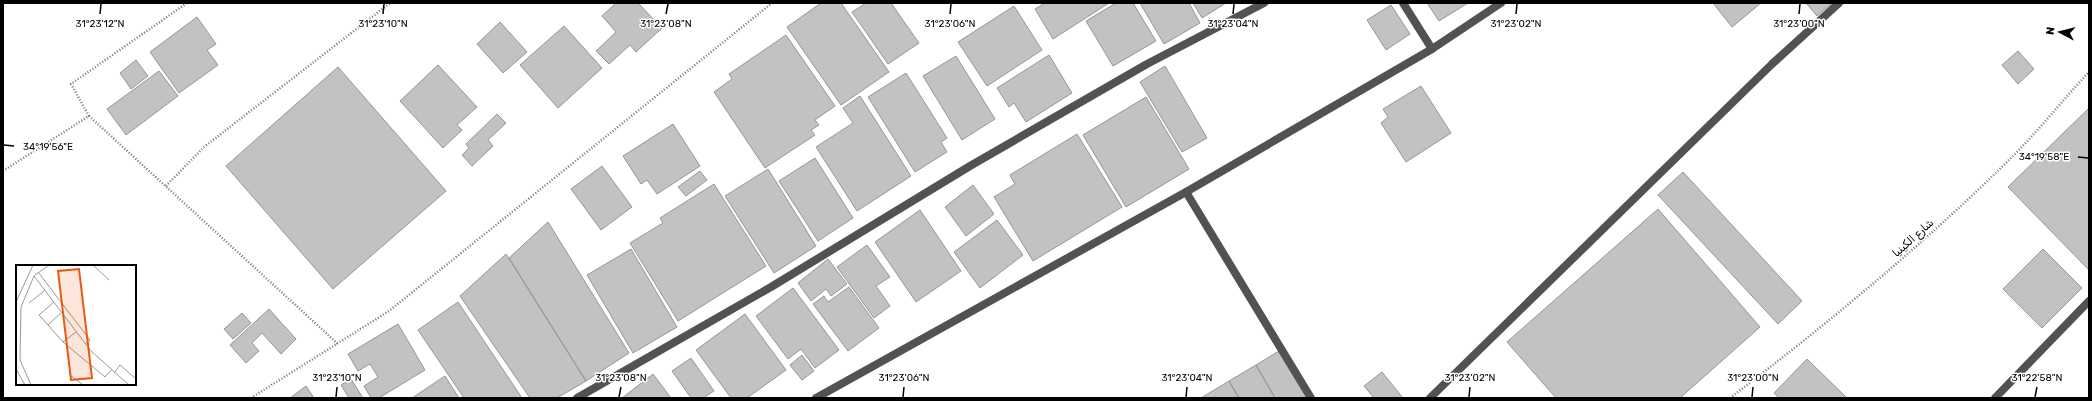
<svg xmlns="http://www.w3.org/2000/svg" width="2092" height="401" font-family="Rubik,'Noto Sans Arabic',sans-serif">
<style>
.building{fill:#c2c2c2;stroke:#969696}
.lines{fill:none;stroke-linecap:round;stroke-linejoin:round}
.path{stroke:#747474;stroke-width:2.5;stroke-dasharray:1 2;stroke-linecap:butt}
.service{stroke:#525252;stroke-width:8}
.minor{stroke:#525252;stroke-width:8}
.ticks{fill:none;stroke:#000;stroke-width:1.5}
.labels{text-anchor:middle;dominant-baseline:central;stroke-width:3;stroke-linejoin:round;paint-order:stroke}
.street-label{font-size:11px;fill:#000;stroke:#fff}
.inset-road{fill:none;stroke:#999;stroke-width:1}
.view{fill:#e8590c;fill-opacity:0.15;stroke:#e8590c;stroke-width:2}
.inset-edge{fill:none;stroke:#000;stroke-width:2}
.ticks-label{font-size:10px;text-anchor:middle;fill:#000;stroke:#fff;stroke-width:3;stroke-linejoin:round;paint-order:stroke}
</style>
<rect width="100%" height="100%" fill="#fff"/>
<path class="building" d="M616,3H638L662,28L636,52L630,45L609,64L596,51L616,32L602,16Z
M821,3H841L889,72L841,105L787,27Z
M866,3H891L919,43L888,64L852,12Z
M1045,3H1109L1053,39L1035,9Z
M1116,3H1133L1156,41L1113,66L1086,21Z
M1140,3H1189L1200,23L1164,44Z
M1193,3H1226L1202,18Z
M1427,3H1468L1439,21Z
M1713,3H1761L1732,27Z
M1806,3H1832L1817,16Z
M1391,5L1410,34L1386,50L1367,20Z
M1014,6L1042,50L987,86L958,42Z
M197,17L216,44L207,50L218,65L179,93L150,52Z
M500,22L527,52L503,73L477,44Z
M564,26L602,68L558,108L520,65Z
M786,35L835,106L815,120L819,125L811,130L815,135L765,168L714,92L732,79L729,74Z
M2018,51L2034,69L2018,84L2002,65Z
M1049,55L1072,93L1026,122L1014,103L1009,107L997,88Z
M956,56L995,119L962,140L923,76Z
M136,60L148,76L131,89L120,73Z
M438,65L477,107L457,125L462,130L443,148L400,101Z
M1165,66L1207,138L1182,152L1140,82Z
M338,67L446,191L333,289L226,166Z
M159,71L178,96L126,135L107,109Z
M906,73L947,138L941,142L947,152L915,172L868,97Z
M1421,86L1451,133L1406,162L1381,123L1388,117L1383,109Z
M860,96L911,176L857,211L816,147L853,123L843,108Z
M1146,97L1189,169L1126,207L1083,135Z
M2089,108V270L2008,187Z
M497,114L506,123L488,140L493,146L472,166L462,155L469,148L466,144Z
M673,124L700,166L657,194L647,180L641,184L623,156Z
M1077,134L1122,207L1033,261L994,197L1015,184L1010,175Z
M815,158L853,218L818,241L779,181Z
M602,166L632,207L601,230L571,189Z
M768,169L816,246L774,273L725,196Z
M700,171L707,180L686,196L678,187Z
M1683,172L1802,301L1778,324L1658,195Z
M714,184L766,266L678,321L630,243L663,223L660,218Z
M973,185L994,214L966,236L945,207Z
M1658,209L1760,327L1680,398H1556L1507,342Z
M920,210L961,271L916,302L875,242Z
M997,220L1023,255L980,288L954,252Z
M548,222L629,353L586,381L509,258Z
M867,245L890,277L876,286L890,306L874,318L837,267Z
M631,249L677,327L633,353L587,275Z
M2043,249L2082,288L2042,328L2003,289Z
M506,254L586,381L557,398H530L460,296Z
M828,259L847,284L831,296L826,289L811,301L798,283Z
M849,287L879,328L848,351L813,304L824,296L828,302Z
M793,288L839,350L815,368L801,349L788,359L756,316Z
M458,302L522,398H464L418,330Z
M269,309L296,339L281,354L262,333L252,343L259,351L246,363L230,345Z
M242,313L251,323L233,339L224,329Z
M745,314L786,370L747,398H731L696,350Z
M398,324L425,370L379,398H371L364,386L378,377L370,364L358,371L348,354Z
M1279,351L1307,398H1275L1256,365Z
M802,355L814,371L802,380L790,365Z
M691,358L714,391L703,398H691L672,371Z
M1807,359L1847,398H1779L1774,393Z
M1256,365L1275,398H1239L1229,381Z
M1382,372L1403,398H1374L1364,386Z
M653,374L671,398H622Z
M445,376L459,398H412Z
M351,379L363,398H349L341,385Z
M1229,381L1239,398H1201Z
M306,386L314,398H290Z"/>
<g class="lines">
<path class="path" d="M89,116L338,344
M3,171L89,116L71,84L187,3
M166,186L204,147L390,3
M251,398L389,311L772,3
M1730,398C1826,325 1919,248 2005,164C2035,135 2061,102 2089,72"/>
<path class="service" d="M1403,3L1432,49
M1186,192L1311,398
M1430,398L1772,64L1839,3"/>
<path class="minor" d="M577,398L771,287L970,166L1147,64L1264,3
M816,398L1186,192L1432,49L1501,3
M1995,398L2089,301"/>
</g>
<path class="ticks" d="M100,14L101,4M383,14L384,4M666,14L668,4M950,14L951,4M1233,14L1234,4M1516,14L1517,4M1799,14L1800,4M4,145L14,146M2078,157L2088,158M336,397L337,387M619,397L621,387M903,397L904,387M1186,397L1187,387M1469,397L1470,387M1752,397L1753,387M2035,397L2037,387"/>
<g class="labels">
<g class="street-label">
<text transform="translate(1913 238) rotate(-42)">شارع الكينيا</text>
</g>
</g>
<g transform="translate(16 265)">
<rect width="120" height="120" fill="#fff"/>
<path class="inset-road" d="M77,0L93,15M22,7L74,75L69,79M18,11L75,86L113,120M0,37L17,0M38,37L23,50L32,60L47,77L89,112L96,104M13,38L29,25M32,60L46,47M47,77L60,67M0,104L9,120M99,107L104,100L120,114M54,110L67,120M15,120L4,95L5,42L18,11L33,0"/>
<path class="view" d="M63,4L76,113L55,115L42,6Z"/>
<rect width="120" height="120" class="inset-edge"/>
</g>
<g class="ticks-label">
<text x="100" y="27">31°23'12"N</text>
<text x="383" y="27">31°23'10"N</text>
<text x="666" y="27">31°23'08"N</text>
<text x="950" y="27">31°23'06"N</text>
<text x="1233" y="27">31°23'04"N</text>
<text x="1516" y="27">31°23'02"N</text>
<text x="1799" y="27">31°23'00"N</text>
<text x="48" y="150">34°19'56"E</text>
<text x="2044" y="160">34°19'58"E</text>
<text x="337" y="381">31°23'10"N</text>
<text x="621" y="381">31°23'08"N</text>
<text x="904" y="381">31°23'06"N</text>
<text x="1187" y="381">31°23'04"N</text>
<text x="1470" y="381">31°23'02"N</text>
<text x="1753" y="381">31°23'00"N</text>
<text x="2037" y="381">31°22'58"N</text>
</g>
<rect width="2092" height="401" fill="none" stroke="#000000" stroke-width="8"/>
<g transform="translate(2060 32) rotate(277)" stroke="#ffffff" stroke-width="3" paint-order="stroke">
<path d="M0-3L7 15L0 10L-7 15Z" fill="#000000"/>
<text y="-6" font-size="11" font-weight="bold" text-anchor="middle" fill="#000000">N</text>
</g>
</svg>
